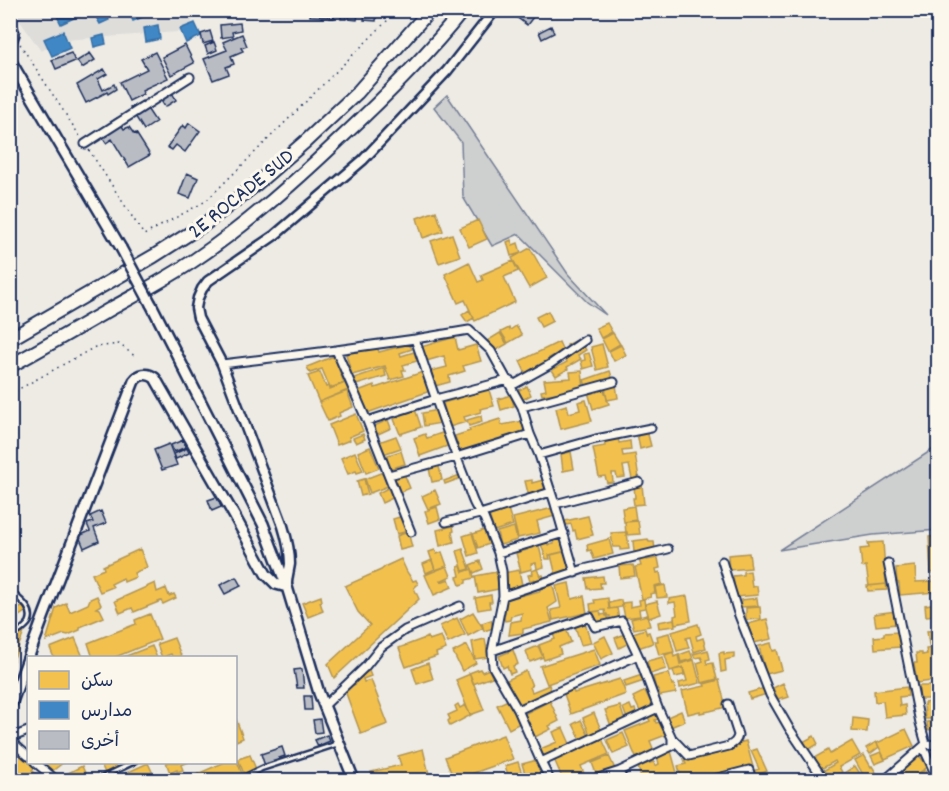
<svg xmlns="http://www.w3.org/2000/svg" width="949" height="791" font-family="Dekko,'Playpen Sans Arabic',sans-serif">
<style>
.built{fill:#deddda}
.green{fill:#cecfcf;stroke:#747f96;stroke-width:1.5}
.homes{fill:#f2c14e;stroke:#b29553;stroke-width:1.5}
.schools{fill:#3f88c5;stroke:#346da6;stroke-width:1.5}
.building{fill:#b9bcc3;stroke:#1b2f5e;stroke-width:1.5}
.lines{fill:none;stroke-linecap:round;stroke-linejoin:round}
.service-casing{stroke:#1b2f5e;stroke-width:8}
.minor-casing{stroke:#1b2f5e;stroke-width:11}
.tertiary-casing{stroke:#1b2f5e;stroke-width:13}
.secondary-casing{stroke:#1b2f5e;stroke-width:14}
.motorway-casing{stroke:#1b2f5e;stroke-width:16}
.path{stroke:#1b2f5e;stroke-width:1.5;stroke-dasharray:1.5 4.5;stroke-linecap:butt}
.service{stroke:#fbf7ec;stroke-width:3}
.minor{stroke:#fbf7ec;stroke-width:7}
.tertiary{stroke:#fbf7ec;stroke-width:8}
.secondary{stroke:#fbf7ec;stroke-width:9}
.motorway{stroke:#fbf7ec;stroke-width:12}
.secondary-bridge-casing{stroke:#1b2f5e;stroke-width:14;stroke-linecap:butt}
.secondary-bridge{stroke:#fbf7ec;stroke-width:9}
.labels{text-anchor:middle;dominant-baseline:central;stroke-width:6;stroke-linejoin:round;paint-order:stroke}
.street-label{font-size:22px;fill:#1b2f5e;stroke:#fbf7ec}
</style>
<rect width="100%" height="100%" fill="#eeebe4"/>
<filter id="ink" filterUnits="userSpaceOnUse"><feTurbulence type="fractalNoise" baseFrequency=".0167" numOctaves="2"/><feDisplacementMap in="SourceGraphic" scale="12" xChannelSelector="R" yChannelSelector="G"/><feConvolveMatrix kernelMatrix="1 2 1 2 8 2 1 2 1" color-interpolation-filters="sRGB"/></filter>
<g filter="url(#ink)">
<path class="built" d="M13,11H192V31L63,40L41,51Z"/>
<path class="green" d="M447,95L568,274L606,315L587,302L519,234L492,246L463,197L461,142L434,107Z
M938,446V530L873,535L779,550Z"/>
<path class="homes" d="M436,211L443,231L423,238L417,218Z
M478,220L487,239L469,247L460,228Z
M452,234L460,256L439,263L431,241Z
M511,240L513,245L518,243L521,253L511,256L507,242Z
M530,248L547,278L529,288L512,258Z
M513,261L518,271L504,277L515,302L475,321L465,300L458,303L445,274L469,262L478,282L483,280L481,275Z
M469,310L474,318L467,322L462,315Z
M548,311L553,321L541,327L536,317Z
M607,323L612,332L601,338L596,328Z
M516,326L522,335L508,343L501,332L509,328L510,330Z
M500,333L507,344L493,352L487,341Z
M613,333L620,344L608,351L602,339Z
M587,335L590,341L583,345L586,350L578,355L581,359L567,367L568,369L556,376L552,370L567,362L564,355L571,352L567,345Z
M455,337L458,350L476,345L481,361L463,366L465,371L449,376L450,382L435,386L431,371L447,367L444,356L426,361L421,347Z
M559,342L563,351L549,358L551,362L526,374L520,361Z
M409,344L412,349L400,353L401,356L414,352L417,361L403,365L405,370H402L404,376L390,380L385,366L352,375L346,354L377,347L379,352Z
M602,344L608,367L597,370L591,347Z
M621,345L626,355L614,361L609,351Z
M589,353L593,366L583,369L581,361L585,360L584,354Z
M334,356L344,383L330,388L322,369L310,373L307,367Z
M384,368L386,376L356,385L354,378Z
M582,371L584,389L542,395L541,391L546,390L544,380L571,378L570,372Z
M610,371L613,380L587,389L584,380Z
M320,372L326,387L329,386L330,389L345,383L348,390L319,402L308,376Z
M423,372L430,391L367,413L358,391L374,385L375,388Z
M616,385L618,398L607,400L605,386Z
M527,386L531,395L522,400L517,391Z
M488,387L494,406L480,409L481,412L464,417L466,422L449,427L443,403L457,399L456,396Z
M603,387L609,404L593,409L588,392Z
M347,391L353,407L339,413L340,416L328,421L319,402Z
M511,395L514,406L501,410L498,399Z
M586,400L592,421L561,429L556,408L567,405L569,413L580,410L578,402Z
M413,403L421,427L400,434L394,419L398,417L395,409Z
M438,410L441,423L424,426L422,413Z
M356,414L363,431L349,437L350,440L337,445L329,425Z
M481,416L482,422L469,426L467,420Z
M500,419L502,425L523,421L526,433L460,453L455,436L470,431L469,429Z
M388,420L391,428L376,435L372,427Z
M647,431L651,446L640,449L637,433Z
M445,432L450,445L420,456L414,438L425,434L427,438Z
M363,434L365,439L356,443L353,438Z
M396,436L401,448L383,454L379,442Z
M618,437L619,443L630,441L631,450L622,451L623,456L635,454L639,478L632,479L629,465L623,466L625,477L617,478L616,473H612L613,482L607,483L605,476L599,477L593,448L605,446L604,439Z
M370,447L379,468L366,473L358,452Z
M401,451L405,464L389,469L385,456Z
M355,452L363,471L357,473L356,471L348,474L341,458Z
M571,452L574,469L563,471L561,454Z
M438,462L442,480L432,482L428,464Z
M403,471L410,488L398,493L391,476Z
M383,472L388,486L370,493L365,479Z
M460,475L461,478L445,484L444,481Z
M364,479L368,494L361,496L357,481Z
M532,480V483L543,480L546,492L529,497L525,481Z
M634,485H642L644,504L634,505L633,498H635Z
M390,487L395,497L382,503L378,493Z
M435,490L441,504L428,509L422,496Z
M634,506L636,520L624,522L622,508Z
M437,507L440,519L429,523L425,511Z
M553,508L555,516L537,521L540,533L518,538L513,518Z
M508,509L513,525L494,531L489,515Z
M403,516L408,531L397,534L393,519Z
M588,516L593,535L577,539L575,530L573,531L571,524L566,525L565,521Z
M638,521L640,534L626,535L625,522Z
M453,526L454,531L452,532L454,542L440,546L437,530Z
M514,527L517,540L500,545L497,532Z
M487,529L492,543L478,548L473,534Z
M408,532L412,547L400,550L397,536Z
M627,532L629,549L620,550V547H613L611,533Z
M472,533L478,553L469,556L463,536Z
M938,536V572L931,573L929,537Z
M546,539L548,545L554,544V541L563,539L566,551L549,555L550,559H546L540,541Z
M609,539L613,554L594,559L591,550L588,551L587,545Z
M648,539L649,542H654L655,550L634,552L633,541Z
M538,542L544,567L537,569L536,563L531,564L532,569L521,572L516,553L527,550L525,545Z
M883,542L886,584L869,586L866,566L862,567L860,549L869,548L868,543Z
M140,549L147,567L134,573L136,577L124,582L123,578L111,584L113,587L100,592L92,574L104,569L103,566Z
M463,549L470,569L463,571L457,551Z
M435,550L437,554L442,552L447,566L435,570L429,552Z
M567,551L572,572L556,576L551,555Z
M749,553L751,568L729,570L728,555Z
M646,558L647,560L658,558L660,568L656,569L657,573L660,572L662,584L654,586L655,593L650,594L651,597L642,599L635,567L641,566L639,559Z
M401,559L407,572L413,581L416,580L418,584L414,588L419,599L334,678L328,664L370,625L358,612L345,586L381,570L386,566Z
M432,560L435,569L426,573L423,564Z
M480,561L483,569L474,573L470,565Z
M633,565L635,576L620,578L619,566Z
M447,566L451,576L440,581L441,582L449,579L452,587L434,595L425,575Z
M461,566L463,572L472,569L474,578L466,580V583L460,585L457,577L460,576L458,567Z
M915,566L916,582L934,581L933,577L938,576V598H936V592L900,595L899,583H897L896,568Z
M537,569L540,576L543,575L545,581L536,583L534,579L530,581L528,575L533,574L532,571Z
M519,570L522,585L516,586L517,589L506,591L503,573Z
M750,571L752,587L757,586L758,595L736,597L733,576L743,575V572Z
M496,572L499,589L478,593L475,576Z
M603,576L604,583H600L601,588L588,589L586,578Z
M552,582L557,602L548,608L552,622L523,629V633L509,635L511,622L521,620L522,613L511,616L510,620L505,621L504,618L507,599L540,591L539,585Z
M155,583L157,592L166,588L169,596L174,594L176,598L163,604L161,601L134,612L132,608L120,613L115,601Z
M569,583L572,599L584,596L587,613L553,620L551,610L561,608L556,586Z
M886,584L887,590L868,591L867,586Z
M665,585L667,597L657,598L655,587Z
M491,595L492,602H489L490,608L478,610L475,598Z
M97,596L101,605L96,608L100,609L104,617L80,627V630L68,635L64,634L46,641L56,608L66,603L70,612L88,604L90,599Z
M321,596L322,601L320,602L323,611L308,617L302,603Z
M687,596L691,621L675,624L674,616L677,615L675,602L669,603V599Z
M608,598L609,609L617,608L619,620L610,621V616H606L605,610L591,612L590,604L595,603L594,600Z
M757,598L758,606L741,607V600Z
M644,599L645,608L639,609L640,616L625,618L622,603L630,602V607L640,605L639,600Z
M621,600L622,607L610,609L609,603Z
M657,601L661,614L649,618L645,604Z
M937,603L938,615L926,616L925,605Z
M28,605L25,612L10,622V606L14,610Z
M760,607L761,619L746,620V608Z
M600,611L601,615L607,614L609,621L595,623L593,612Z
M896,611L897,624L876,626L874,614Z
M473,612L483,628L468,636L460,619Z
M150,614L160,639L113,658H93L88,643L136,624L135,620Z
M647,615L650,626L634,629L631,619Z
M457,618L465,635L448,643L440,626Z
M674,619L675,626L659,628L658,622Z
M767,619L772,639L753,643L748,624Z
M491,620L493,628L484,631L482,623Z
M585,623L591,643L581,645L575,626Z
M698,624L701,634L696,636L697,640L703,638L706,648L694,652L690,637L686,638L689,648L677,651L672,632Z
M23,628L25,630L10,668V640Z
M566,629L571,642L559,647L561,654L544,660L539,645L555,639L553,634Z
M645,629L647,635L646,633L649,632L653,643L638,648L633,633Z
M938,630V644L929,645L927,631Z
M899,632L900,647L875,649L874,637L884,636V633Z
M669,633L674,652L659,655L655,641H658L657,636Z
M625,634L629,643L619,648L615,638Z
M441,636L446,649L436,653L437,656L406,667L399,648L428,637L429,640Z
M605,636L613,653L601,659L593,642Z
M75,638L83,657L54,658L50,648Z
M174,638L182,658H173L171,654L166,656L167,658H162L157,644Z
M485,639L488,657L475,659L472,642Z
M771,643L773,651L777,650L782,670L766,674L759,646Z
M467,645L476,663L462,671L453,652Z
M152,646L157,658H121Z
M538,646L543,657L530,662L526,651Z
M938,647V680L917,683L914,663H917L916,653H922V655L927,654L926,649Z
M594,649L600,665L547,684L540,666Z
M513,650L518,664L513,666L515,672L510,674L507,666L503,668L499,656Z
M708,650L710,659L706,660L707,664L713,663L717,679L702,683L697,663L703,661L701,657L695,658L693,654Z
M690,651L693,659L681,662L679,655Z
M673,652L674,657L678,655L680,664L694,660L700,683L680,688L679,683L687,681L683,667L670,671L665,655Z
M724,652V654L734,653V658L725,660L726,671L721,672L719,653Z
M663,657L666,669L650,674L647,661Z
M428,663L433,679L417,684L412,669Z
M683,668L684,675L675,677L673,670Z
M480,669L482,672L489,669L492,677L473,684L469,673Z
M369,671L371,676L363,679L364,682L371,680L388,724L361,734L344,688L356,684L354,680L362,677L361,674Z
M526,671L532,686L530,687L532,692L549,685L552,693L519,707L507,680Z
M669,673L672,685L674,684L676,693L660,696L658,688L656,689L653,677Z
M470,674L484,710L470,715L456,680Z
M642,675L644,681L626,687L624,681Z
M620,679L626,694L571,714L564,694L573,690L574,693Z
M719,680L726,707L710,711L700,713V711L688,714L682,691L705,686L704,684Z
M783,683L789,697L783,699V697L778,699L773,688Z
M919,686H931L932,699H919Z
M907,687L908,696L899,697L900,706L905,705L906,715L885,717L883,701L875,702L874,691Z
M765,688L767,694L750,699L748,693Z
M645,691L653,707L641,713L633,697Z
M508,700L520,723L509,729L497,705Z
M550,701L559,721L549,726L551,729L533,738L522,715Z
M938,701V720L931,721V719H925L924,703Z
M458,704L460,708L465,705L471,715L450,726L448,721L450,719L448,715L457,711L455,706Z
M630,705L632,710L635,709L637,715L627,719L623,708Z
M620,706L625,721L611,726L605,710Z
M681,711L685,721L668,728L665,718Z
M594,713L602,732L591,737L583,718Z
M656,714L658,719L655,720L656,723L661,722L666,735L650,741L655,753L637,760L625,731L650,721L648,717Z
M853,718L868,720L867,732L852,731Z
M236,719L243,738L236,741Z
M581,720L590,738L582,742L573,724Z
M938,721V738H935L934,729L928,730L927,722Z
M563,728L571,746L542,759L538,750L557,742L553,732Z
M906,729L914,746L885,759L877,743Z
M623,733L629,747L613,754L607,740Z
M503,735L513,759L454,780L445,757Z
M814,736L818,744L806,751L801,743Z
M602,739L609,754L581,766L586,779L563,780L554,759Z
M746,741L753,767L701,780H682L678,766L686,764L684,759L731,747V745Z
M852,741L860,755L839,767L842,772L829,780L823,771L836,763L835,761L821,769L814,758L828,750L830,754Z
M876,742L879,747L870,754L866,748Z
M423,749L429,774L421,777L422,780H373L371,772L401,765L398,756Z
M757,749L767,771L755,776L753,771L759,769L751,751Z
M938,749V767L937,768L930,752Z
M671,751L679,780H636L641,779L638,766L654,762L655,766L659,764L657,755Z
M18,752L35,767L32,770L36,774L30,780H18L10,774V760Z
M881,752L885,760L875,764L871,756Z
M918,754L928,767L908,780L899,768Z
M250,755L256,769L244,774L238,759Z
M864,755L871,767L872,766L880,779L876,780H866L855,760Z
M609,756L615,769L597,776L592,763Z
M236,758L242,774L231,779L230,777L221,780H189L188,778L225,762H236Z
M537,760L542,778L527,780L522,764Z
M42,762H64L51,772Z
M100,762H114L117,770L106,775Z
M166,762H189L181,765L183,770L177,772V770L170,773Z
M518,762L524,780H510L505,766Z
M148,763L156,780H111Z
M82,766L88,780H66L64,775Z
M855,766L864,780H833Z
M900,770L907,780H894L891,776Z
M925,770L931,779L929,780H909Z
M817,772L822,780H803Z
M745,774L747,780H729L728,778Z"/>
<path class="schools" d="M54,10H91L61,24Z
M133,10H155V12L133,21L129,12Z
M105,12L109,20L100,24L96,17Z
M195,23L201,36L186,43L180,29Z
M158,25L160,39L146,42L144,28Z
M63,31L70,48L52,56L44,39Z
M104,35L106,44L94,47L92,38Z"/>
<path class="building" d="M225,10H262V12H257V14Z
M311,10H329L328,17L310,16Z
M331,10H347L346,19H341V15L335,14L334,18H330Z
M350,10H359L357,20L349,19Z
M520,10H525L533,17L527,25L515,16Z
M365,11L377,12L376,21L364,20Z
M240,23L241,30L232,32L233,36L221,38L220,25Z
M551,26L554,33L542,39L539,32Z
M210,31L213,41L203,44L201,34Z
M242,34L247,46L241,48L243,51L231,56L234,64L226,67L229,74L213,80L204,59L227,50L223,42Z
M214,42L217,50L208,54L205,46Z
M185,45L194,63L171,75L162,57Z
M155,52L168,78L142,90L143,94L129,101L120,82L147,69L141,59Z
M71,53L75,61L56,69L52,60Z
M90,53L95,60L82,68L77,61Z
M104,69L107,74L98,79L103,90L114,84L116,89L108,94L107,92L86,103L77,85Z
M169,87L176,100L165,107L157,94Z
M142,101L156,122L144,130L130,108Z
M117,118L124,129L129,127L134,134L136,133L150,155L129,167L112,139L106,143L98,131Z
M189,123L200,131L185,152L176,145L172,150L167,147L183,125L186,128Z
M187,173L198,178L190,198L179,194Z
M183,440L186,447L174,452L171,445Z
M169,444L177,465L162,470L154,450Z
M187,448L189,453L176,459L174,454Z
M217,497L221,507L212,511L208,500Z
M101,511L106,523L94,528L99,541L84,548L79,536L90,531L87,524L93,522L90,516Z
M236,577L241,586L225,594L220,585Z
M302,669L304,688H297L294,670Z
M304,696H311L312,710H305Z
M320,719L322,732L315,733L313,720Z
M327,735L330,741L318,746L315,740Z
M282,747L285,756L279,758L280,761L265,766L261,754Z"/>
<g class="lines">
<defs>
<path id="service" d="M10,591C19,599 35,609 29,622C26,628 16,633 10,638
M97,780L134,762
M238,780L263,768L337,744"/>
<path id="minor" d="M85,144L190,77
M415,339L469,330L491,351L522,407L530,434L539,455L555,504L575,573
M336,350L367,421L411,532
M222,364L336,350L415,339C431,385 446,431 464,476C469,489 473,508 484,518L498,553L502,571L503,596L492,651L493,667L518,710L541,762
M522,407L614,382
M367,421L436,399L508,380L515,384L549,365L585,340
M539,455L596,439L651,428
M389,475L456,457L530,434
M555,504L639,482
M446,522L480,514L551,492
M498,553L564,533
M722,561L738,613L770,695L789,728L824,780
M503,596L584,569L668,549
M492,651L590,617L595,627L622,621L638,655
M324,706L365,667L381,647L405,630L460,606
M658,708L672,738L689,756L729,746C734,743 737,741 738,735L728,704
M518,710L638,655L658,708L541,762L550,780
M10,738L28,731
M10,740L28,756
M926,744L938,745
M923,747L938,780
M35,762L56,780
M620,771L672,746V738
M592,780L620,771L622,780
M710,780L749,770L752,780
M885,780L926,744L920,723L888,563"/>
<path id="tertiary" d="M287,584C287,577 289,571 290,564C290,551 287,539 283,526L222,364L198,318L196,308L198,298L202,289L208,281L275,235L363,160L447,71L495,10"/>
<path id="secondary" d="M10,23L14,34L10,44
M10,60L121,248
M151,304L263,524L287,587L319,693L354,780
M10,707L43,618L134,381C139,374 147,372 155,378L235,517L266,574L276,584L287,587"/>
<path id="motorway" d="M10,339L154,256L206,223L254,186L306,141L357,93L430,10
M10,366C45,347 79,327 114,307C141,292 170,277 196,259C248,224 294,183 340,139C383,99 426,57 463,10"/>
</defs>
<use href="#service" class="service-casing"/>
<use href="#minor" class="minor-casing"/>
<use href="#tertiary" class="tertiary-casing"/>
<use href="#secondary" class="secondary-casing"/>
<use href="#motorway" class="motorway-casing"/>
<path class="path" d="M20,44L81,138
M89,150L144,235L206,201L398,10
M10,394L95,347L119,344L136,357"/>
<use href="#service" class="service"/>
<use href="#minor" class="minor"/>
<use href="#tertiary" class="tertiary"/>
<use href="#secondary" class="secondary"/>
<use href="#motorway" class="motorway"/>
<defs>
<path id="secondary-bridge" d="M121,248L151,304"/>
</defs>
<use href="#secondary-bridge" class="secondary-bridge-casing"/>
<use href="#secondary-bridge" class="secondary-bridge"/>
</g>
</g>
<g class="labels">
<g class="street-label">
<text transform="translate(242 195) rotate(-39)">2E ROCADE SUD</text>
</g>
</g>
<rect width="949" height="791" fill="none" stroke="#fbf7ec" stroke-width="36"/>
<rect x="18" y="18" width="913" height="755" fill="none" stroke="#1b2f5e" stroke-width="2" filter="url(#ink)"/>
<rect x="27" y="656" width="210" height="108" fill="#fbf7ec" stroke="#a1a7b3" stroke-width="1.5"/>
<rect x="39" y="671" width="30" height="18" fill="#f2c14e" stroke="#a1a7b3" stroke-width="1.5"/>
<text x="81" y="686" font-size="18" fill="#1b2f5e">سكن</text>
<rect x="39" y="701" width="30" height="18" fill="#3f88c5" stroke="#a1a7b3" stroke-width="1.5"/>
<text x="81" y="716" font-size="18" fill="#1b2f5e">مدارس</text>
<rect x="39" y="731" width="30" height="18" fill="#b9bcc3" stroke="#a1a7b3" stroke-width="1.5"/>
<text x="81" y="746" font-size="18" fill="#1b2f5e">أخرى</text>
</svg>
